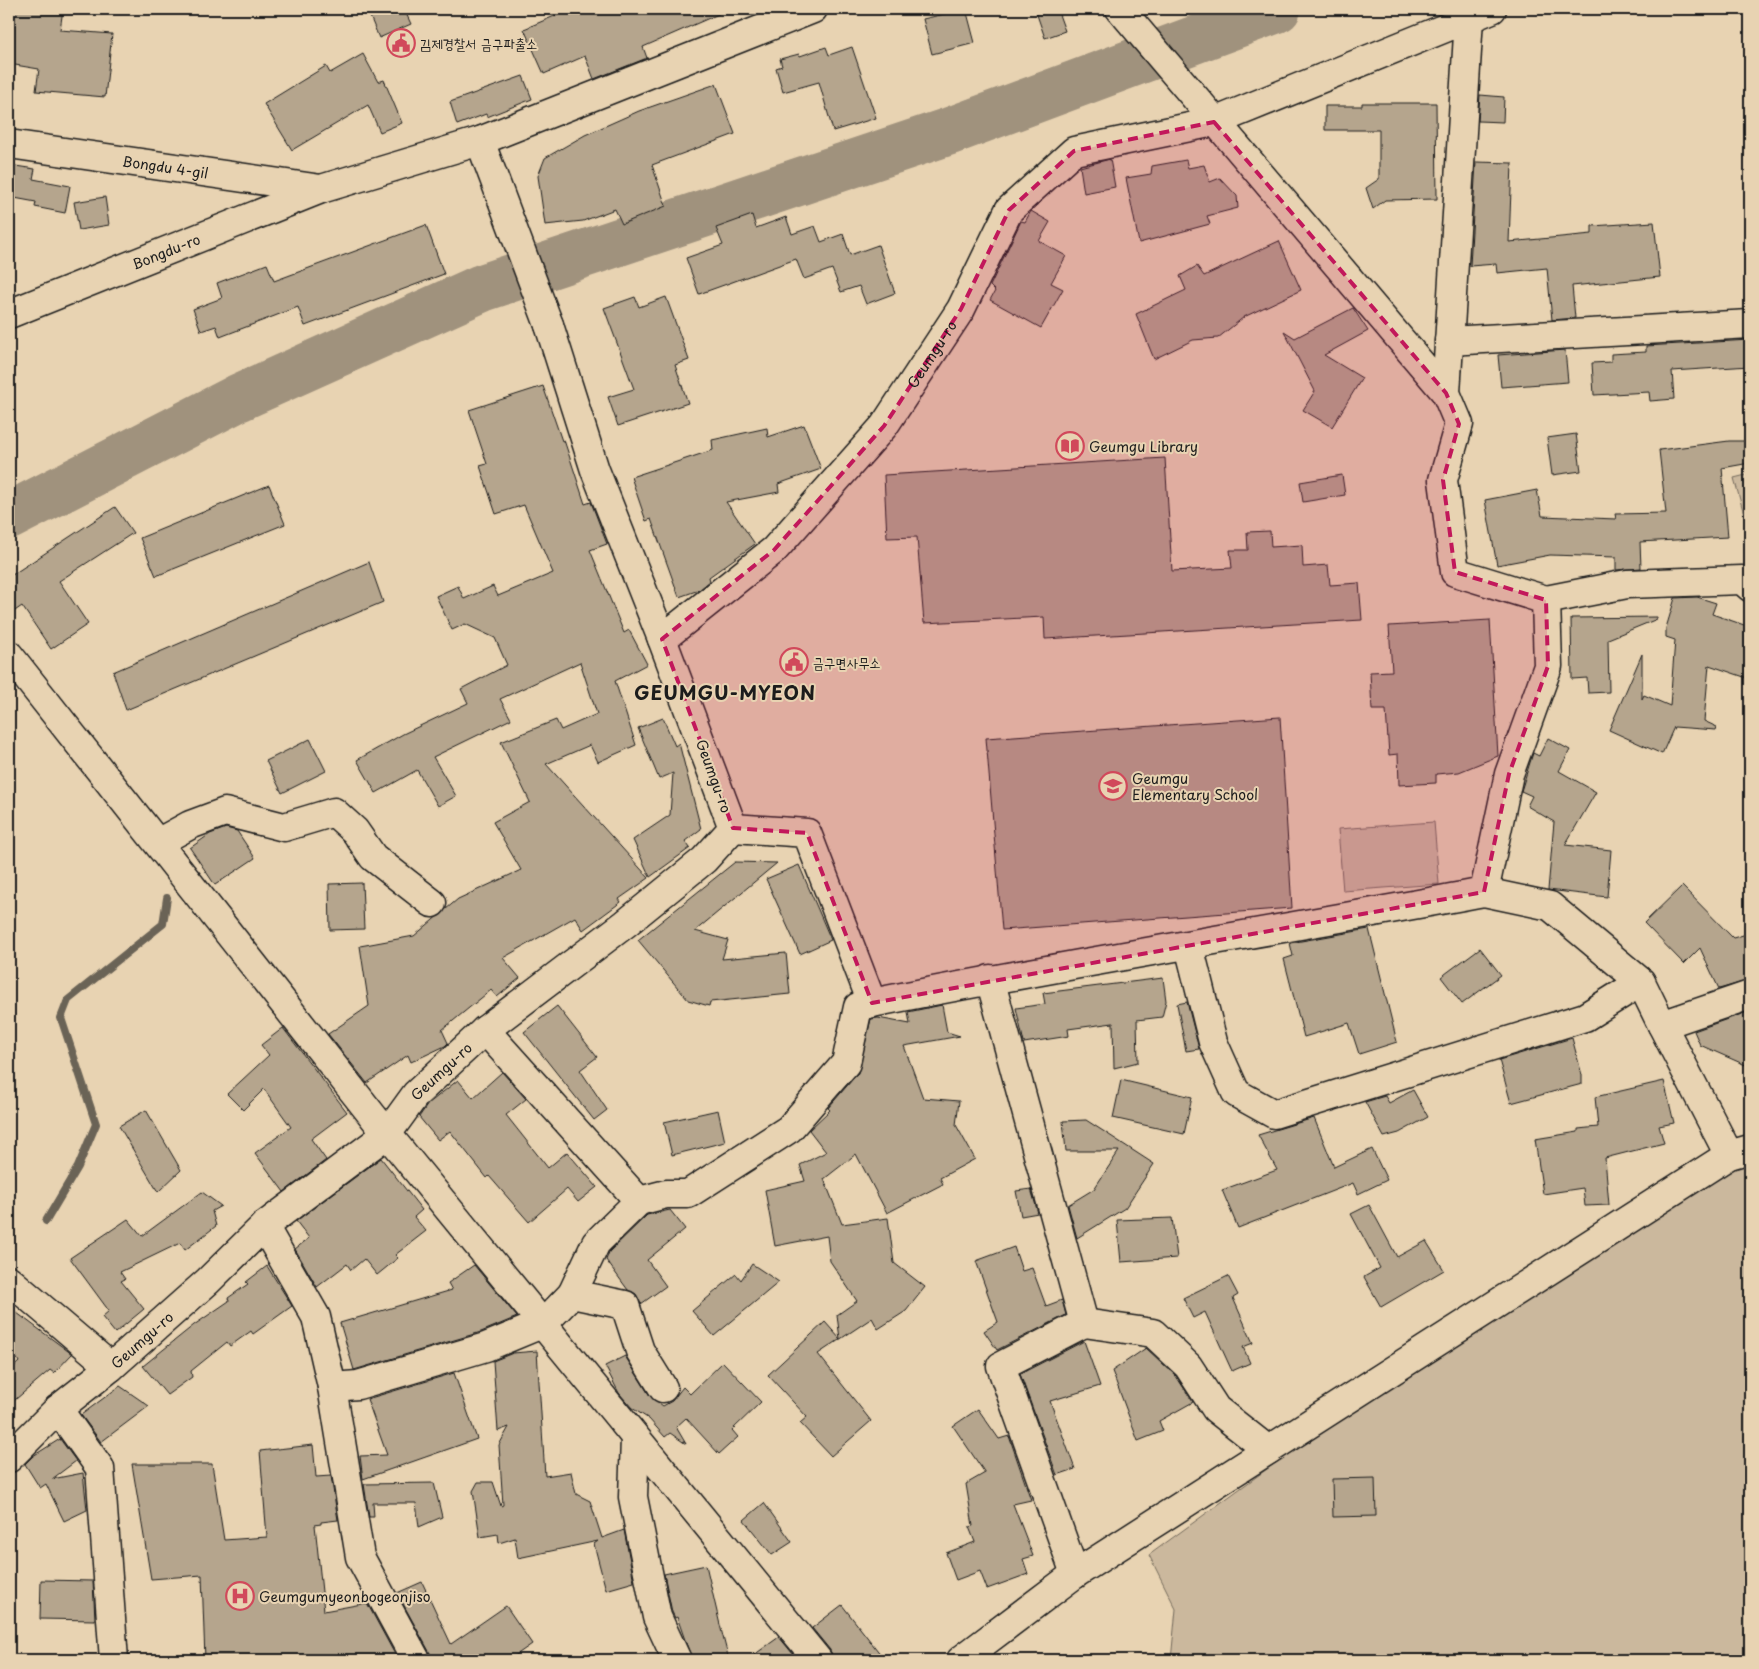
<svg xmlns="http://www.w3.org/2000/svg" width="1759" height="1669" font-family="'Playpen Sans','Poor Story',sans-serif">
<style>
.green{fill:#cbb89d;stroke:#746a5c}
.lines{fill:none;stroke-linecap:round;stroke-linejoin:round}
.stream{stroke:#6b6356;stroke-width:8}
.river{stroke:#a0927d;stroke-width:48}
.building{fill:#b5a58d;stroke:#1c1c1c}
.street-casing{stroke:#1c1c1c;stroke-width:31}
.secondary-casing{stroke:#1c1c1c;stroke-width:31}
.street{stroke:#e8d3b2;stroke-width:28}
.secondary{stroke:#e8d3b2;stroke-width:28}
.marked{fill:#c2185b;fill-opacity:0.2;stroke:#c2185b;stroke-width:4;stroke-dasharray:10 6;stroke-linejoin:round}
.labels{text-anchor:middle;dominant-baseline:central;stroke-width:4;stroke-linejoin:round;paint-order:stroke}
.poi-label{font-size:14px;fill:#1c1c1c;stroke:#e8d3b2;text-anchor:start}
.street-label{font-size:14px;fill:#1c1c1c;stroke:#e8d3b2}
.district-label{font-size:19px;font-weight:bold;letter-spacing:1px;fill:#1c1c1c;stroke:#e8d3b2}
</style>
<rect width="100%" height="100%" fill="#e8d3b2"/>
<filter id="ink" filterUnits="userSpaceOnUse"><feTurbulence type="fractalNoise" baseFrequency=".02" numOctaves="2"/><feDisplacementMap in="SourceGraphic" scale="10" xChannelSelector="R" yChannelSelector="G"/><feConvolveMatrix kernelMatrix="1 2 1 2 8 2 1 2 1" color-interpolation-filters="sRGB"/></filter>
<g filter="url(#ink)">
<path class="green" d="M1750,474V536L1734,478Z
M1434,822L1439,884L1343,891L1338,829Z
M1750,1160V1660H1171L1176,1609L1149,1555L1407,1367L1728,1167Z"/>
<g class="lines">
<path class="stream" d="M46,1221L78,1167L96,1124L61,1018L68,1000L163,924L167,898"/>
<path class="river" d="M9,516L238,398L482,288L950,131L1277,9"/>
</g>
<path class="building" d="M9,9H63L60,30L112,34L105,97L36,91L39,69L9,64Z
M383,9H404L411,24L379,38L369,14Z
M571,9H730L643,47L647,58L594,79L585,56L544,74L524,29Z
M966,9L975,43L932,54L923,19Z
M1035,9H1057L1065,31L1045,38Z
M826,47L829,55L852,47L876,118L833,131L819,82L783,92L776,68L782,66L780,59L799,54L800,56Z
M363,54L378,82L384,80L402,123L380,132L368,105L292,150L264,104L326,66L330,73Z
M523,76L532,99L487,117L486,114L457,125L450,102Z
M716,84L735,134L652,165L666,206L622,224L615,209L583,221L545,225L538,176L545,158L585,135L639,111Z
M1480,95L1504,97L1503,122L1478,121Z
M1362,103H1436L1437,199L1385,200L1373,209L1366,188L1379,179V130H1325V106H1362Z
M1110,159L1115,187L1084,193L1080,167Z
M1186,160L1188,168L1204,165L1210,182L1220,178L1237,196L1238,208L1207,216L1210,224L1139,243L1126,178L1151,174L1152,166Z
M1476,162L1512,163L1509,242L1592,234V226L1654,222L1660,277L1572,286L1575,318L1552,320L1547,268L1497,273L1496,264L1470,266Z
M9,165L35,169L33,179L70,186L65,213L35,207L36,202L9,197Z
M105,197L109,225L79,230L74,202Z
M1031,211L1050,222L1039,241L1066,256L1051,283L1063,289L1041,328L990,300L995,291L990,286L1021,221L1025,222Z
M752,215L756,228L786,217L792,234L815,226L821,242L843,234L850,255L878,245L895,293L866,304L859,286L841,292L832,269L804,279L796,259L699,294L686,258L723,245L716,228Z
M426,225L444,274L305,326L298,307L220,337L216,326L201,331L193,309L222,298L217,283L267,264L274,281Z
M1279,241L1301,290L1244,317L1218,338L1193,340L1154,359L1136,314L1186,290L1180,276L1197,266L1204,276Z
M635,297L639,307L666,297L689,360L675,365L688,403L618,426L608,397L634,389L604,308Z
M1353,308L1368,331L1324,355L1362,378L1332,427L1303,410L1315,391L1284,331L1295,338Z
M1750,340V366L1672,371L1674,399L1650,401L1649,392L1594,395L1592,363L1611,362V354L1646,352V346Z
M1565,350L1568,382L1501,387L1498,355Z
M543,386L562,441L564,440L585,504L591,502L607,544L590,550L624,633L629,630L647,664L615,681L636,745L598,762L590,745L546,764L649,878L619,899L621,902L583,930L575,917L503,958L520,978L497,997L491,990L442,1030L448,1043L445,1046L411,1062L408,1055L367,1083L328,1034L369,1006L360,946L414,936L458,899L521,870L493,822L530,802L501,742L556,720L561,730L597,714L580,662L500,699L511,719L433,757L456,796L438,806L417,770L376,793L357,760L403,734L468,703L461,689L507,665L495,638L465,624L452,630L436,596L458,586L464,599L493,586L498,596L553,573L524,505L496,514L480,466L487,464L469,410Z
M804,425L821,469L778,484L779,492L726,502L755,544L709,577L710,581L699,590L679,597L651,519L646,521L631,477L713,450L712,440L767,428L768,437Z
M1576,434L1581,471L1552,475L1547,438Z
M1729,441H1750V463L1722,468L1728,537L1640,542L1641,568L1616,570V557L1550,555L1497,565L1485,500L1537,490L1542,516L1616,519L1615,514L1666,513L1659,450Z
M1165,458L1172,571L1232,568L1230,550H1248L1247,532L1270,531L1271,547L1302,545L1303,567L1328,565L1330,585L1359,583L1362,620L1045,639L1044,617L924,623L917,537L887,538L884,475Z
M1342,475L1345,495L1303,502L1300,482Z
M269,485L285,524L156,576L140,538Z
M115,507L133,533L59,581L88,624L51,649L22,606L9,615V577Z
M369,562L383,602L126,710L113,672Z
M1697,597L1716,603L1712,614L1750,627V679L1709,665L1704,721L1717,727L1716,730L1674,727L1662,754L1609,730L1642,654V699L1644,695L1670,706L1675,640L1666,637V628L1675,598Z
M1657,617V619L1608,639L1609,692L1588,693L1587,678L1572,679L1571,618Z
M1490,620L1498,756L1459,772L1436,774V783L1399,785L1398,754L1389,755L1386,710H1372L1370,672L1392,671L1389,626Z
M1280,717L1292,908L1002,930L986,738Z
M663,718L675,746L679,743L701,829L685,841L690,848L650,877L633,840L670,815L673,773L659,779L638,728Z
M1548,738L1570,750L1559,771L1596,792L1565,845L1611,850L1607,897L1548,890L1554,822L1527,806L1532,796L1521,791L1533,753L1539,756Z
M310,739L326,771L282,793L266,761Z
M226,828L237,831L255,858L215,885L190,848L210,834Z
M735,862L777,863L695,931L728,940L722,959L786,953L790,994L710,1002L709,1006L688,1000L638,940Z
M799,865L831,940L800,954L766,879Z
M362,883L364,929L330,930L329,884Z
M1682,886L1733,938L1750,933V980L1719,989L1700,948L1684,964L1644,923Z
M1369,929L1397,1042L1359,1054L1349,1023L1304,1037L1284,959L1293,956L1290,943Z
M1480,948L1501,975L1462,1004L1441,977Z
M1163,978L1166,1001L1162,1017L1137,1020L1138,1062L1114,1068L1113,1023L1068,1029L1069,1036L1024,1043L1016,1008L1045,1004L1043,993Z
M1187,1002L1199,1049L1186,1051L1177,1004Z
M942,1005L947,1032L960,1036L904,1046L923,1098L959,1101L956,1125L975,1159L940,1178L943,1184L887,1213L856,1154L824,1179L842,1224L888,1218L894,1263L925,1287L906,1311L878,1329L872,1318L818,1354L871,1421L831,1456L800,1423L807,1417L768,1375L825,1322L840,1339L837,1315L857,1301L830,1261L827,1236L775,1246L765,1190L805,1181L800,1165L826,1152L809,1130L830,1110L828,1108L858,1073L871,1019L878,1018L910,1024L908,1012Z
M557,1006L597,1057L580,1070L607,1110L594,1120L524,1032Z
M1750,1011V1067L1700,1045L1694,1031Z
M283,1028L347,1112L311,1139L326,1160L284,1192L255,1153L291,1127L264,1089L243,1110L227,1094L269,1055L261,1045Z
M1572,1038L1582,1075V1084L1511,1103L1499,1060Z
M502,1072L526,1099L506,1115L548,1168L567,1152L597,1187L578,1202L567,1189L529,1222L489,1176L487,1178L450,1131L438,1140L419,1117L428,1104L458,1080L473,1098Z
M1121,1080L1192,1097L1184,1134L1113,1118Z
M1664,1081L1674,1123L1659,1126L1664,1143L1605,1158L1609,1205L1585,1206L1583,1188L1543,1194L1535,1139L1578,1132V1129L1598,1127L1595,1097Z
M1413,1090L1428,1117L1399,1133L1384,1137L1365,1102L1385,1096L1389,1103Z
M146,1110L181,1170L158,1192L119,1126Z
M718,1110L725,1142L672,1155L664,1122Z
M1314,1118L1334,1167L1372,1149L1387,1180L1358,1194L1353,1183L1238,1228L1222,1190L1277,1170L1258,1135Z
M1086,1120L1154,1164L1125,1208L1077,1238L1068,1205L1094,1189L1119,1151H1066L1063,1121Z
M381,1158L422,1210L414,1217L426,1231L395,1255L398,1258L377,1275L364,1259L351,1270L347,1264L317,1287L295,1249L309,1238L296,1221Z
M1031,1189L1038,1213L1021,1216L1016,1191Z
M202,1192L221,1206L212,1211L216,1226L185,1250L180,1243L120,1272L125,1279L121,1281L144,1309L115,1333L102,1317L109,1311L70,1258L128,1219L142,1236Z
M1369,1205L1397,1257L1426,1241L1444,1270L1381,1307L1364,1277L1380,1268L1351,1214Z
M670,1210L685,1229L647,1260L666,1286L641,1304L636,1294L628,1290L606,1260L609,1252L647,1215Z
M1172,1218L1177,1258L1121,1262L1117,1220Z
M1014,1247L1022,1271L1032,1268L1046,1306L1062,1300L1066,1315L997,1350L984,1331L998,1322L976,1261Z
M752,1264L779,1282L714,1336L692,1311L736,1274L741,1280Z
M474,1265L517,1317L481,1332L354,1370L340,1323L452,1290L448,1283Z
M267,1266L292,1306L253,1334L251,1331L230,1346L227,1342L191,1371L192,1377L167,1395L143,1366L194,1325L229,1301L228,1298L248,1284L246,1282Z
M1228,1276L1238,1295L1233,1298L1253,1343L1243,1347L1250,1363L1232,1371L1205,1312L1193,1318L1183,1298Z
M9,1307L72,1354L54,1373L50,1370L9,1405V1371L19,1362L9,1345Z
M1084,1341L1100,1386L1050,1401L1075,1469L1057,1475L1020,1374Z
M1146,1348L1176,1376L1193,1402L1159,1421L1163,1431L1138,1441L1112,1371Z
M537,1351L545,1476L571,1472L576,1494L590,1501L602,1538L624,1530L634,1582L606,1590L594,1544L598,1541L518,1558L515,1538L499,1543L498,1534L480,1537L473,1491L478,1482H493L501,1506L503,1505L499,1445L509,1427L498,1431L493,1361L513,1353Z
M625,1356L650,1396L663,1406L672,1401L683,1387L690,1394L723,1362L761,1402L732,1430L738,1437L719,1454L686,1418L676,1427L686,1444L670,1433L665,1437L649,1419L632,1408L619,1393L605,1366Z
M454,1373L477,1439L363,1479L360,1456L387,1455L367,1399Z
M120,1386L149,1406L101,1442L81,1415Z
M978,1409L999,1439L1009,1436L1031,1500L1013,1504L1033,1556L1023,1559L1028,1574L987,1589L980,1571L956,1580L946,1553L975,1542L969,1527L973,1526L966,1484L985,1473L953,1426Z
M60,1439L76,1461L52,1479L83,1473L87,1510L64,1521L46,1484L40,1488L25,1464L33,1456Z
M313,1445L316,1477L331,1476L338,1520L321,1522V1524L315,1525L324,1611L367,1603L398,1660H205L202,1575L151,1579L132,1464H212L224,1540L267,1537L260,1451Z
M1375,1478L1376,1516L1333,1517L1332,1479Z
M434,1483L442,1517L419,1527L416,1503H373L374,1517H369L364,1484Z
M764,1503L792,1542L772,1555L744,1520Z
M706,1565L720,1625L729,1660H692L677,1617L675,1618L672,1612L664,1574Z
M41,1580L93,1581L95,1620L40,1619Z
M422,1582L451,1644L506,1606L532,1644L509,1660H432L430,1653L397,1593Z
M842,1605L885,1660H833L830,1650L812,1628Z
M779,1637L798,1660H747Z"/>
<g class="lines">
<defs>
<g id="street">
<path d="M1120,9L1446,393"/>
<path d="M480,141L549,325"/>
<path id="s1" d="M9,314L321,189"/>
<path d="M1449,341L1750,324"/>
<path d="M1546,600L1627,584L1742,580L1750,587"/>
<path id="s2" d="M662,639L774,550L884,426L961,309L1009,210L1074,151L1214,122L1492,9"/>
<path d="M733,828L807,833L872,1003C1076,962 1280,930 1484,892L1509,774L1548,666L1546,600L1455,572L1443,480L1459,424L1446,393L1469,18"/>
<path d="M159,842L190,825L225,812L284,827L334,812L355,831L373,857L432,903"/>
<path d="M1189,946L1213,1042L1236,1093L1274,1114L1585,1017L1641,982L1550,906L1484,892"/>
<path d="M990,979L1084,1323L1001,1366L1075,1574"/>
<path d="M1641,982L1662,1025L1750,995"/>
<path d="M1662,1025L1729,1155"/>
<path d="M485,1030L639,1201L596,1243L572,1294L625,1305L640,1351L663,1388"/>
<path d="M639,1201L666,1194H688L789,1129L846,1063L858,1007L872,1003"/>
<path d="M264,1226L316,1317L332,1387L360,1557L416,1660"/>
<path d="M9,1280L111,1367"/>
<path d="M1084,1323L1153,1333L1188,1366L1216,1409L1268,1450"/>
<path d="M332,1387L358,1385L486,1347L544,1323L572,1294"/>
<path d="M58,1409L100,1468L114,1660"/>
<path d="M635,1438L633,1497L657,1617L677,1660"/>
<path d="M961,1660L1075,1574L1729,1155L1750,1149"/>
</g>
<g id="secondary">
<path id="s3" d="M9,144L321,189L480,141L813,9"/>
<path d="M9,655L387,1134L818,1660"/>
<path id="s4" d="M9,1458L58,1409L111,1367L208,1281L264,1226L387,1134L416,1094L485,1030L625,924L704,860L733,828L662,639L595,470L549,325"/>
</g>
</defs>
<use href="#street" class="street-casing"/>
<use href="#secondary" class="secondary-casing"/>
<use href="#street" class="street"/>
<use href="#secondary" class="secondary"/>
</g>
</g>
<path class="marked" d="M1214,122L1446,393L1459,424L1443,480L1455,572L1546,600L1548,666L1509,774L1484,892L872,1003L807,833L733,828L662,639L774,550L884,426L961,309L1009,210L1074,151Z"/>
<defs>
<symbol id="civic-ring" viewBox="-11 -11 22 22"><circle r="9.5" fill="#e8d3b2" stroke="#d1495b" stroke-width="1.5"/><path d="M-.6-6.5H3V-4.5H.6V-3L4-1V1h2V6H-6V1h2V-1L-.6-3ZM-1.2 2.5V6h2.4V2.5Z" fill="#d1495b"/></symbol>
<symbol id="library-ring" viewBox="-11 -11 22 22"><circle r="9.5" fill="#e8d3b2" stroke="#d1495b" stroke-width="1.5"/><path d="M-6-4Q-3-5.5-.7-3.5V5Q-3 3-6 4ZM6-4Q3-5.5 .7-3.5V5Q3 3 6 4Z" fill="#d1495b"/></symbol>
<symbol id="school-ring" viewBox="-11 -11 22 22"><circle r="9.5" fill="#e8d3b2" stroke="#d1495b" stroke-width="1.5"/><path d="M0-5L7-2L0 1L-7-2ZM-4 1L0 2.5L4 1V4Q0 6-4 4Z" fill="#d1495b"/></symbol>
<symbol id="hospital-ring" viewBox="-11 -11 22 22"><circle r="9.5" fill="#e8d3b2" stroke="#d1495b" stroke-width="1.5"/><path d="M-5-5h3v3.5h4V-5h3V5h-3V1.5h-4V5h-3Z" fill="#d1495b"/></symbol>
</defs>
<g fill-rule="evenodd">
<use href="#civic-ring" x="385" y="27" width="32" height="32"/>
<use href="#library-ring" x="1054" y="430" width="32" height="32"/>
<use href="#civic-ring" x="778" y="646" width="32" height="32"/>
<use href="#school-ring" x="1097" y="770" width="32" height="32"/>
<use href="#hospital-ring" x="224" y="1580" width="32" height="32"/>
</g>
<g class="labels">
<g class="poi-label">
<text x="420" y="43">김제경찰서 금구파출소</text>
<text x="1089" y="446">Geumgu Library</text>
<text x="813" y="662">금구면사무소</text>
<text x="1132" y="778">Geumgu<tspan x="1132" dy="16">Elementary School</tspan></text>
<text x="259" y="1596">Geumgumyeonbogeonjiso</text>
</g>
<g class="street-label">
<text stroke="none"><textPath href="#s3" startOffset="158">Bongdu 4-gil</textPath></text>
<text stroke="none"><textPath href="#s1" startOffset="169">Bongdu-ro</textPath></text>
<text stroke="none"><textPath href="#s2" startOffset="395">Geumgu-ro</textPath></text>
<text transform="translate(714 776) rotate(70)">Geumgu-ro</text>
<text stroke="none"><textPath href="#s4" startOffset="582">Geumgu-ro</textPath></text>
<text stroke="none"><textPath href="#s4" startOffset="178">Geumgu-ro</textPath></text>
</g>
<g class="district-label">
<text x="725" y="692">GEUMGU-MYEON</text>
</g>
</g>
<rect width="1759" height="1669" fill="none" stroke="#e8d3b2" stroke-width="30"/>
<rect x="15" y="15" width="1729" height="1639" fill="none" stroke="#1c1c1c" stroke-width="2" filter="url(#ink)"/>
</svg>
